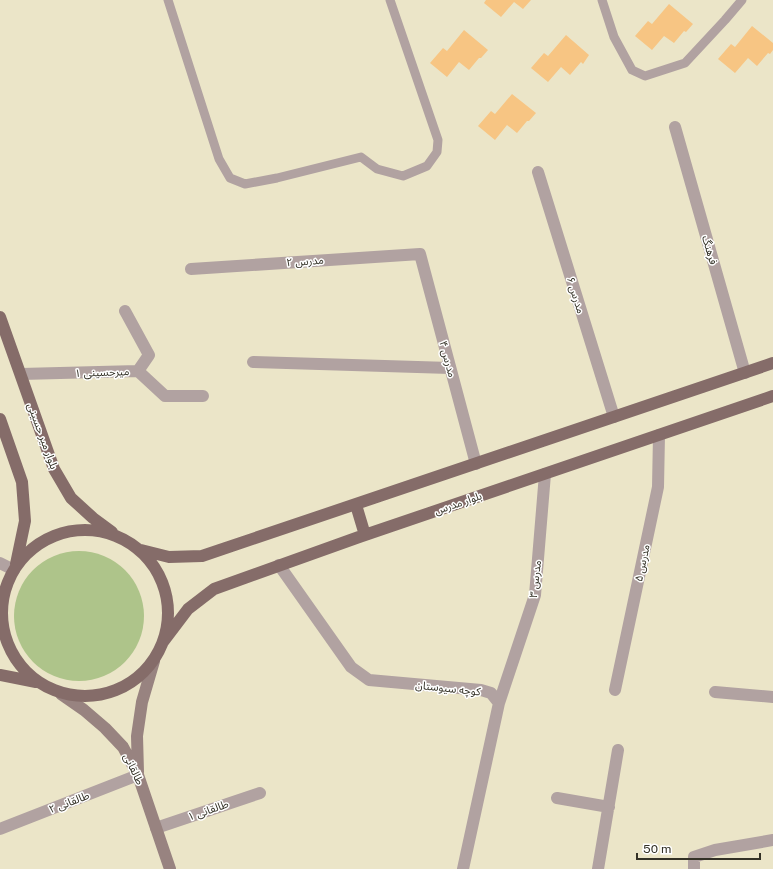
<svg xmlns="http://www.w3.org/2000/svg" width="773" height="869" font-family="'Public Sans','Noto Sans Arabic',sans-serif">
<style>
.green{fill:#aec48a}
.building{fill:#f7c583}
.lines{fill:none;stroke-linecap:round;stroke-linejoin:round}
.lane{stroke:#b1a2a1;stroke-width:9}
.street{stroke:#b1a2a1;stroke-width:12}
.secondary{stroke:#988380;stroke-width:12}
.primary{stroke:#856c69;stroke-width:12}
.labels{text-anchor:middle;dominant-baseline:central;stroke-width:3;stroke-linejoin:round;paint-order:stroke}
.street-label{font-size:11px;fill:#333126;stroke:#fff}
</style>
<rect width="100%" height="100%" fill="#ebe5c8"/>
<path class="green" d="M14 616a65 65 0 1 1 130 0a65 65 0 1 1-130 0Z"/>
<path class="building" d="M486,0H531L523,9L514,2L501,17L484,3Z
M669,4L693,24L686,32L684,31L674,43L664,36L652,50L635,36L648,21L652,24Z
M752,26L773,43V50L770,54L768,53L757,66L748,58L735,73L718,59L731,44L735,47Z
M464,30L488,50L481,58H479L469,70L459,62L447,77L430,63L443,48L447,51Z
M566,35L589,55L583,64L581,62L570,75L561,67L548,82L531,68L544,53L548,56Z
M512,94L536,113L529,121H527L517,133L507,125L495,140L478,126L491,111L495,114Z"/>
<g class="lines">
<path class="lane" d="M168,0L219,159L230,178L245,184L277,178L361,157L377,169L403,176L427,166L437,152L438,140L390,0
M602,0L614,37L632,70L645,76L685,63L725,20L742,0"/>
<path class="street" d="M675,127L745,373
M538,172L614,417
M191,269L420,254L476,464
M253,362L450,368
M138,371L165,396H203
M21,374L138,371L149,355L125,311
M0,563L14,570
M279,565L351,667L369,680L481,690L491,693L499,703L463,869
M615,690L658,487L659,435
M715,692L773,697
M499,703L535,595L545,474
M557,798L609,807
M156,828L260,793
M0,829L138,775
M598,869L618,750
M694,869V857L715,850L773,840"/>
<path class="secondary" d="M61,694L84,710L105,728L123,747L138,775L170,869
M138,772L137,736L142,702L154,661"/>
<path class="primary" d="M0,317L54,469L71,498L93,518L112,532
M0,419L22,482L25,521L16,564
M356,505L365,535
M2 613a83 83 0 1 1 166 0a83 83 0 1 1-166 0Z
M141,550L169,557L202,556L773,363
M163,642L188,609L214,589L359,537L773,396
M0,675L36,682"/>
</g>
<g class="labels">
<g class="street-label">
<text transform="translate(710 250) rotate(74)">فرهنگ</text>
<text transform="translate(305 261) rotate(-4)">مدرس ۲</text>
<text transform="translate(576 295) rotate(73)">مدرس ۶</text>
<text transform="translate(448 359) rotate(75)">مدرس ۴</text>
<text transform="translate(102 372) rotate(-2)">میرحسینی ۱</text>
<text transform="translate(43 436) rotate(70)">بلوار میر حسینی</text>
<text transform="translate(458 503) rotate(-19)">بلوار مدرس</text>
<text transform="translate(642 563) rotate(-78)">مدرس ۵</text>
<text transform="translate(535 579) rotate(-83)">مدرس ۳</text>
<text transform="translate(448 688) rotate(6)">کوچه سیوستان</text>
<text transform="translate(134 769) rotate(65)">طالقانی</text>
<text transform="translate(69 802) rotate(-21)">طالقانی ۲</text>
<text transform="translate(208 810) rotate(-19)">طالقانی ۱</text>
</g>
</g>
<path d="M637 853v6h123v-6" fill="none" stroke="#333126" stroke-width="2"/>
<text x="643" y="853" font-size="12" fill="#333126" stroke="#ffffff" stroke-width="3" paint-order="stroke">50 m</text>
</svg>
